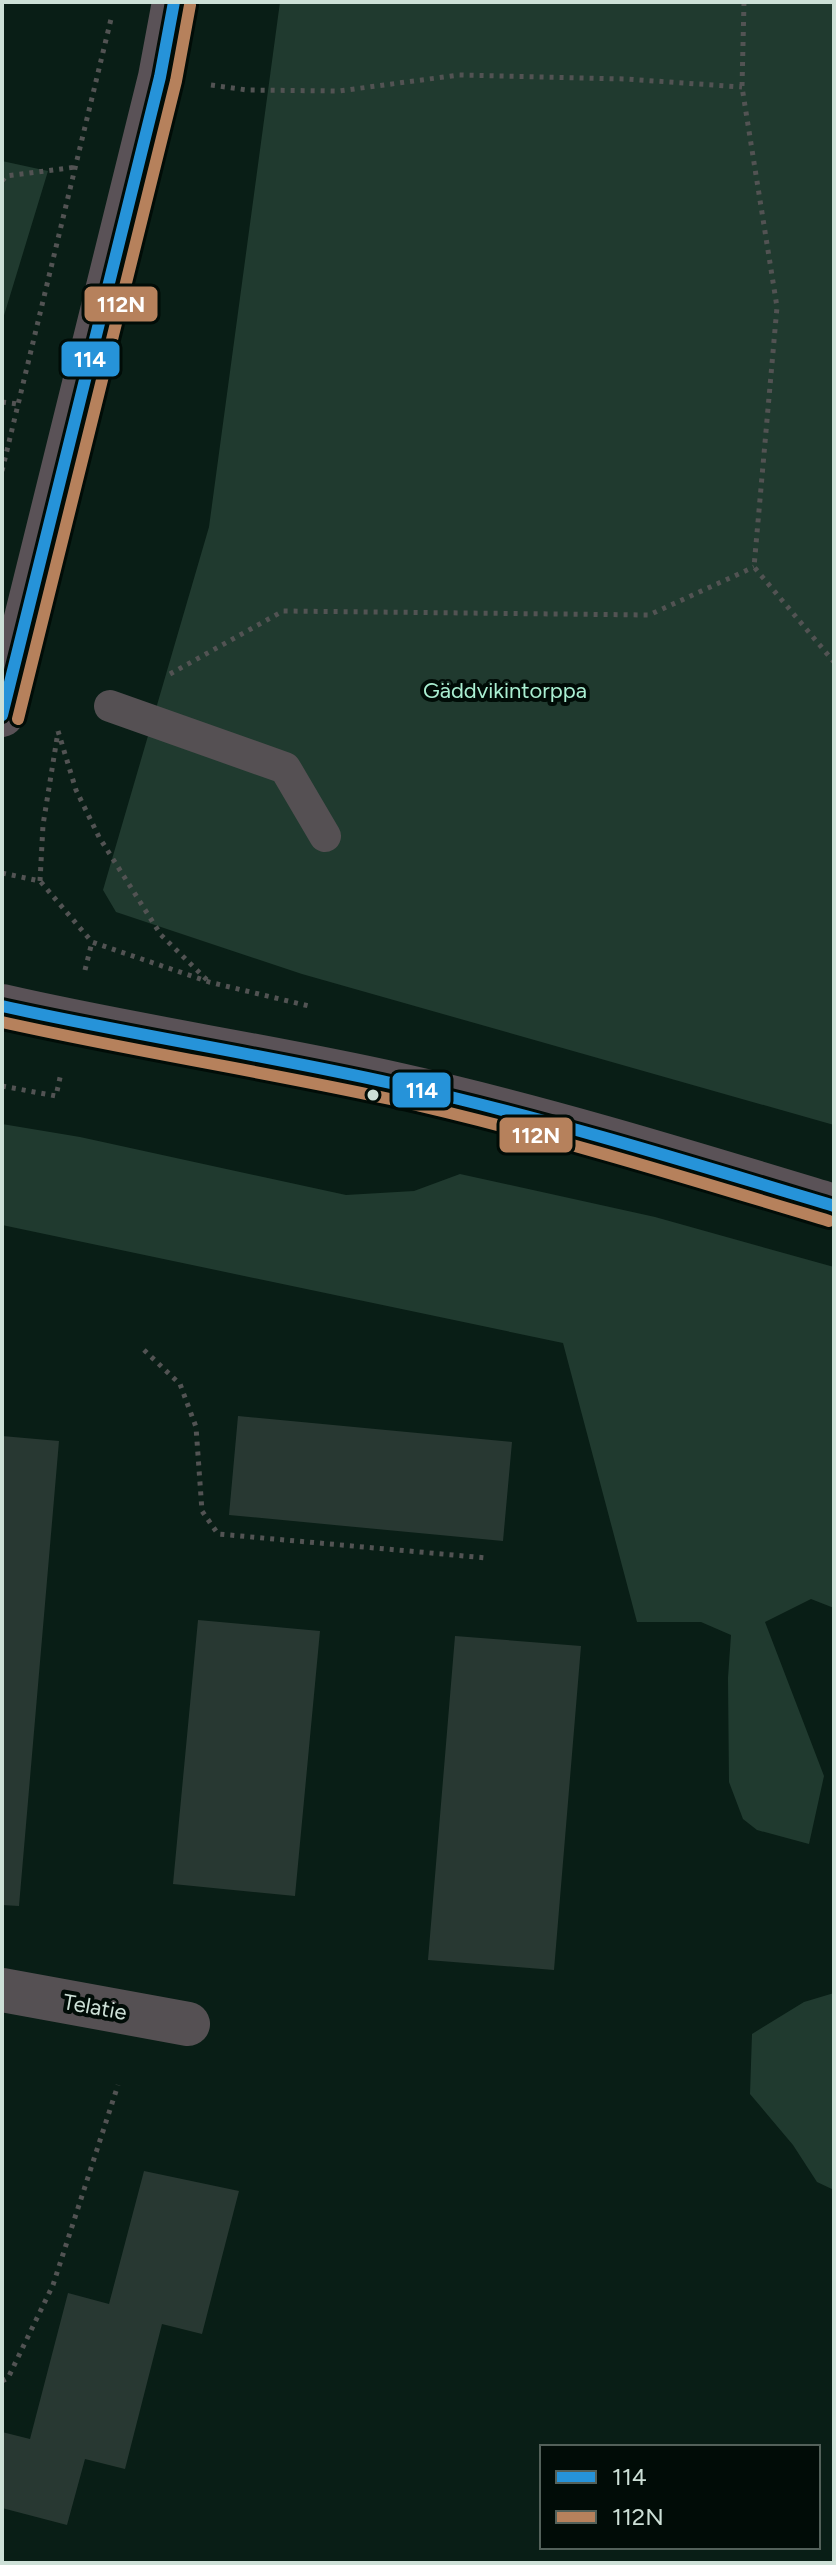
<svg xmlns="http://www.w3.org/2000/svg" width="836" height="2565" font-family="Figtree,sans-serif">
<style>
.green{fill:#203a2f}
.building{fill:#283832}
.lines{fill:none;stroke-linecap:round;stroke-linejoin:round}
.path{stroke:#525353;stroke-width:5;stroke-dasharray:4 6;stroke-linecap:butt}
.lane{stroke:#555053;stroke-width:32}
.street{stroke:#555053;stroke-width:44}
.secondary{stroke:#5a5257;stroke-width:44}
.bus-1-casing{stroke:#010c07;stroke-width:18}
.bus-2-casing{stroke:#010c07;stroke-width:18}
.bus-1{stroke:#2693d9;stroke-width:12}
.bus-2{stroke:#b6815c;stroke-width:12}
.bus-dot{fill:#cde0d7;stroke:#010c07;stroke-width:3}
.labels{text-anchor:middle;dominant-baseline:central;stroke-width:8;stroke-linejoin:round;paint-order:stroke}
.park-label{font-size:22px;fill:#aaefd2;stroke:#010c07}
.street-label{font-size:22px;fill:#cde0d7;stroke:#010c07}
.line-badge{stroke:#010c07;stroke-width:3}
.badge-label{font-size:22px;text-anchor:middle;font-weight:bold;fill:#fff}
</style>
<rect width="100%" height="100%" fill="#091e16"/>
<path class="green" d="M280,2H834V1125L302,974L116,912L103,890L209,527Z
M2,161L48,171L2,322Z
M2,1124L80,1137L346,1195L414,1191L460,1174L655,1217L834,1267V1608L811,1599L765,1622L824,1776L809,1844L757,1830L743,1819L729,1782L728,1678L731,1635L701,1622H637L563,1343L2,1225Z
M834,1993V2190L817,2182L793,2145L750,2094L752,2034L804,2002Z"/>
<path class="building" d="M238,1416L512,1442L503,1541L229,1515Z
M2,1436L59,1441L19,1906L2,1905Z
M198,1620L320,1631L295,1896L173,1884Z
M455,1636L581,1646L554,1970L428,1960Z
M144,2171L239,2191L202,2334L162,2324L125,2469L85,2459L67,2525L2,2508V2432L30,2439L68,2293L109,2304Z"/>
<g class="lines">
<path class="path" d="M744,2L742,87L777,307L754,567L834,662
M211,85L247,90L339,91L459,75L625,79L742,87
M2,181L6,176L76,167
M2,402L18,404
M2,471L111,19
M170,674L283,611L649,615L754,567
M58,731L76,790L99,837L161,935L207,980
M2,873L40,881L92,942L209,982L313,1007
M40,881L43,825L58,732
M85,970L92,942
M2,1086L56,1096L61,1073
M144,1350L180,1384L196,1427L202,1511L218,1534L487,1558
M2,2381L8,2378L53,2285L118,2085"/>
<path class="lane" d="M110,706L285,768L325,836"/>
<path class="street" d="M2,1990L188,2024"/>
<path class="secondary" d="M2,715L160,77L174,2
M2,1006C132,1036 265,1055 395,1084C543,1117 689,1162 834,1206"/>
<defs>
<path id="bus-1" d="M2,715L160,77L174,2
M2,1006C133,1035 265,1055 395,1084C543,1117 689,1162 834,1206"/>
<path id="bus-2" d="M18,719L176,81L190,5
M2,1022C131,1051 261,1071 390,1099C538,1132 684,1177 829,1221"/>
</defs>
<use href="#bus-1" class="bus-1-casing"/>
<use href="#bus-2" class="bus-2-casing"/>
<use href="#bus-1" class="bus-1"/>
<use href="#bus-2" class="bus-2"/>
</g>
<circle class="bus-dot" cx="373" cy="1095" r="7"/>
<g class="labels">
<g class="park-label">
<text x="505" y="690">Gäddvikintorppa</text>
</g>
<g class="street-label">
<text transform="translate(95 2007) rotate(10)">Telatie</text>
</g>
</g>
<g class="line-badge">
<rect x="83" y="285" width="76" height="38" rx="8" fill="#b6815c"/>
<rect x="60" y="340" width="61" height="38" rx="8" fill="#2693d9"/>
<rect x="391" y="1071" width="61" height="38" rx="8" fill="#2693d9"/>
<rect x="498" y="1116" width="76" height="38" rx="8" fill="#b6815c"/>
</g>
<g class="badge-label">
<text x="121" y="312">112N</text>
<text x="90" y="367">114</text>
<text x="422" y="1098">114</text>
<text x="536" y="1143">112N</text>
</g>
<rect width="836" height="2565" fill="none" stroke="#cde0d7" stroke-width="8"/>
<rect x="540" y="2445" width="280" height="104" fill="#010c07" stroke="#53615a" stroke-width="2"/>
<rect x="556" y="2471" width="40" height="12" fill="#2693d9" stroke="#53615a" stroke-width="2"/>
<text x="612" y="2485" font-size="24" fill="#cde0d7">114</text>
<rect x="556" y="2511" width="40" height="12" fill="#b6815c" stroke="#53615a" stroke-width="2"/>
<text x="612" y="2525" font-size="24" fill="#cde0d7">112N</text>
</svg>
